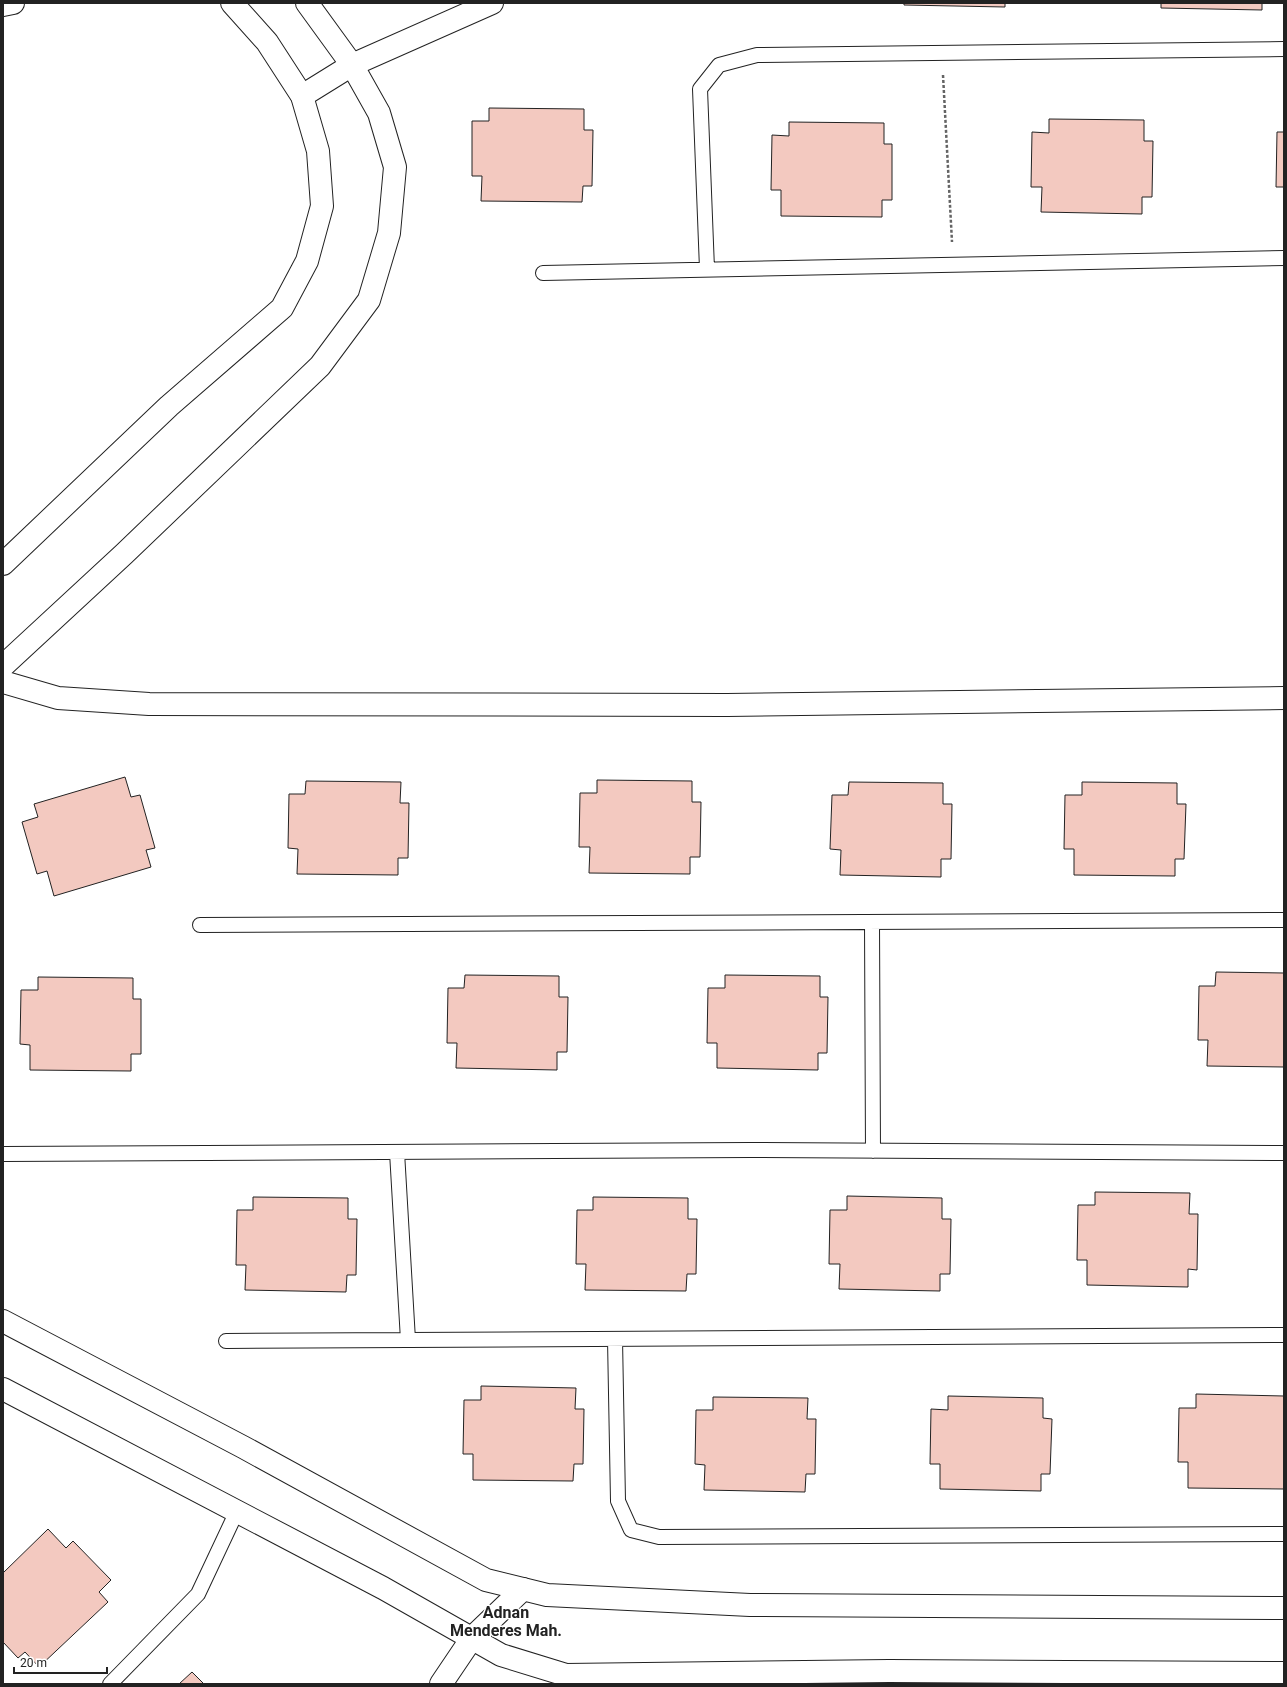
<svg xmlns="http://www.w3.org/2000/svg" width="1287" height="1687" font-family="Roboto,sans-serif">
<style>
.building{fill:#f3c9c0;stroke:#222}
.lines{fill:none;stroke-linecap:round;stroke-linejoin:round}
.service-casing{stroke:#222;stroke-width:16}
.minor-casing{stroke:#222;stroke-width:24}
.tertiary-casing{stroke:#222;stroke-width:24}
.path{stroke:#646464;stroke-width:2.5;stroke-dasharray:3 2;stroke-linecap:butt}
.service{stroke:#fff;stroke-width:14}
.minor{stroke:#fff;stroke-width:22}
.tertiary{stroke:#fff;stroke-width:22}
.labels{text-anchor:middle;dominant-baseline:central;stroke-width:3;stroke-linejoin:round;paint-order:stroke}
.district-label{font-size:16px;font-weight:bold;fill:#222;stroke:#fff}
</style>
<rect width="100%" height="100%" fill="#fff"/>
<path class="building" d="M904,3H1005V7L904,5Z
M1161,3H1262V10L1161,8Z
M489,108L584,109V130H593L592,186H583L582,202L481,201L482,176H472V121H489Z
M1049,119L1144,120V141H1153L1152,197H1142V214L1041,212L1042,187H1031L1032,132L1049,133Z
M789,122L884,123V144H892V200H882V217L781,216V190H771L772,135L789,136Z
M1277,132H1284V187H1276Z
M125,777L131,797L140,795L155,848L146,850L151,867L54,896L47,871L37,874L22,822L38,817L34,804Z
M597,780L692,781V802H701L700,857H690V874L589,873L590,847H579L580,793H597Z
M306,781L401,782L400,803H409L408,858H398V875L297,874L298,849L288,848L289,794H305Z
M849,782L943,783V804H952L951,859H941V877L840,875L841,850L830,849L832,795H848Z
M1082,782L1177,783V804H1186L1184,859H1175V876L1074,875V849H1064L1065,795H1082Z
M1216,972L1284,973V1067L1207,1066L1208,1040H1198L1199,986H1215Z
M465,975L559,976V997H568L567,1052H557V1070L456,1068L457,1043H447L448,988H464Z
M725,975L820,976V997H828L827,1053H818V1070L717,1068V1043H707L708,988H725Z
M38,977L133,978V999H141V1054H131V1071L30,1070V1045L20,1044L21,990H38Z
M1095,1192L1190,1193L1189,1214H1198L1197,1270L1188,1269V1287L1087,1285V1260H1077L1078,1205H1095Z
M847,1196L942,1198V1219H951L950,1274H940V1291L839,1289L840,1264H829L830,1210H847Z
M253,1197L348,1198V1219H357L356,1275H347L346,1292L245,1290L246,1265H236L237,1210H253Z
M593,1197L688,1198V1219H697L696,1274H687L686,1291L585,1290L586,1264H576L577,1210H593Z
M481,1386L576,1388L575,1409H584L583,1464H574L573,1481L473,1480V1454H463L464,1400H481Z
M1196,1394L1284,1396V1489L1188,1488V1462H1178L1179,1408H1196Z
M948,1396L1043,1398V1418L1052,1419L1050,1474H1041V1491L940,1489V1464H930L931,1409L948,1410Z
M713,1397L808,1398L807,1419H816L815,1474H806L805,1492L704,1490L705,1465L695,1464L696,1410H713Z
M48,1529L66,1548L73,1541L111,1580L99,1592L108,1602L39,1667L25,1652L18,1658L3,1642V1573Z
M192,1672L204,1684H179Z"/>
<g class="lines">
<defs>
<path id="service" d="M707,269L700,89L719,65L757,55L1284,49
M543,273L1284,258
M872,922L873,1151
M200,925L1284,920
M397,1152L408,1340
M3,1154L749,1150L1284,1153
M615,1339L618,1501L631,1530L659,1537L1284,1534
M226,1341L1284,1335
M110,1684L198,1594L237,1511"/>
<path id="minor" d="M302,96L352,65L492,3
M3,682L58,698L149,704L727,705L1284,698
M441,1684L472,1638L523,1589"/>
<path id="tertiary" d="M3,5L13,3
M3,564L169,406L282,308L307,261L322,206L318,151L302,96L267,42L232,3
M3,666L124,554L320,366L369,300L389,233L395,167L379,113L352,65L307,3
M3,1321L243,1447L486,1580L547,1595L750,1605L1284,1608
M3,1389L383,1588L501,1655L566,1675L889,1671L1284,1673"/>
</defs>
<use href="#service" class="service-casing"/>
<use href="#minor" class="minor-casing"/>
<use href="#tertiary" class="tertiary-casing"/>
<path class="path" d="M943,75L952,242"/>
<use href="#service" class="service"/>
<use href="#minor" class="minor"/>
<use href="#tertiary" class="tertiary"/>
</g>
<g class="labels">
<g class="district-label">
<text x="506" y="1612">Adnan<tspan x="506" dy="18">Menderes Mah.</tspan></text>
</g>
</g>
<rect width="1287" height="1687" fill="none" stroke="#222222" stroke-width="8"/>
<path d="M14 1667v6h93v-6" fill="none" stroke="#222222" stroke-width="2"/>
<text x="20" y="1667" font-size="12" fill="#222222" stroke="#ffffff" stroke-width="3" paint-order="stroke">20 m</text>
</svg>
